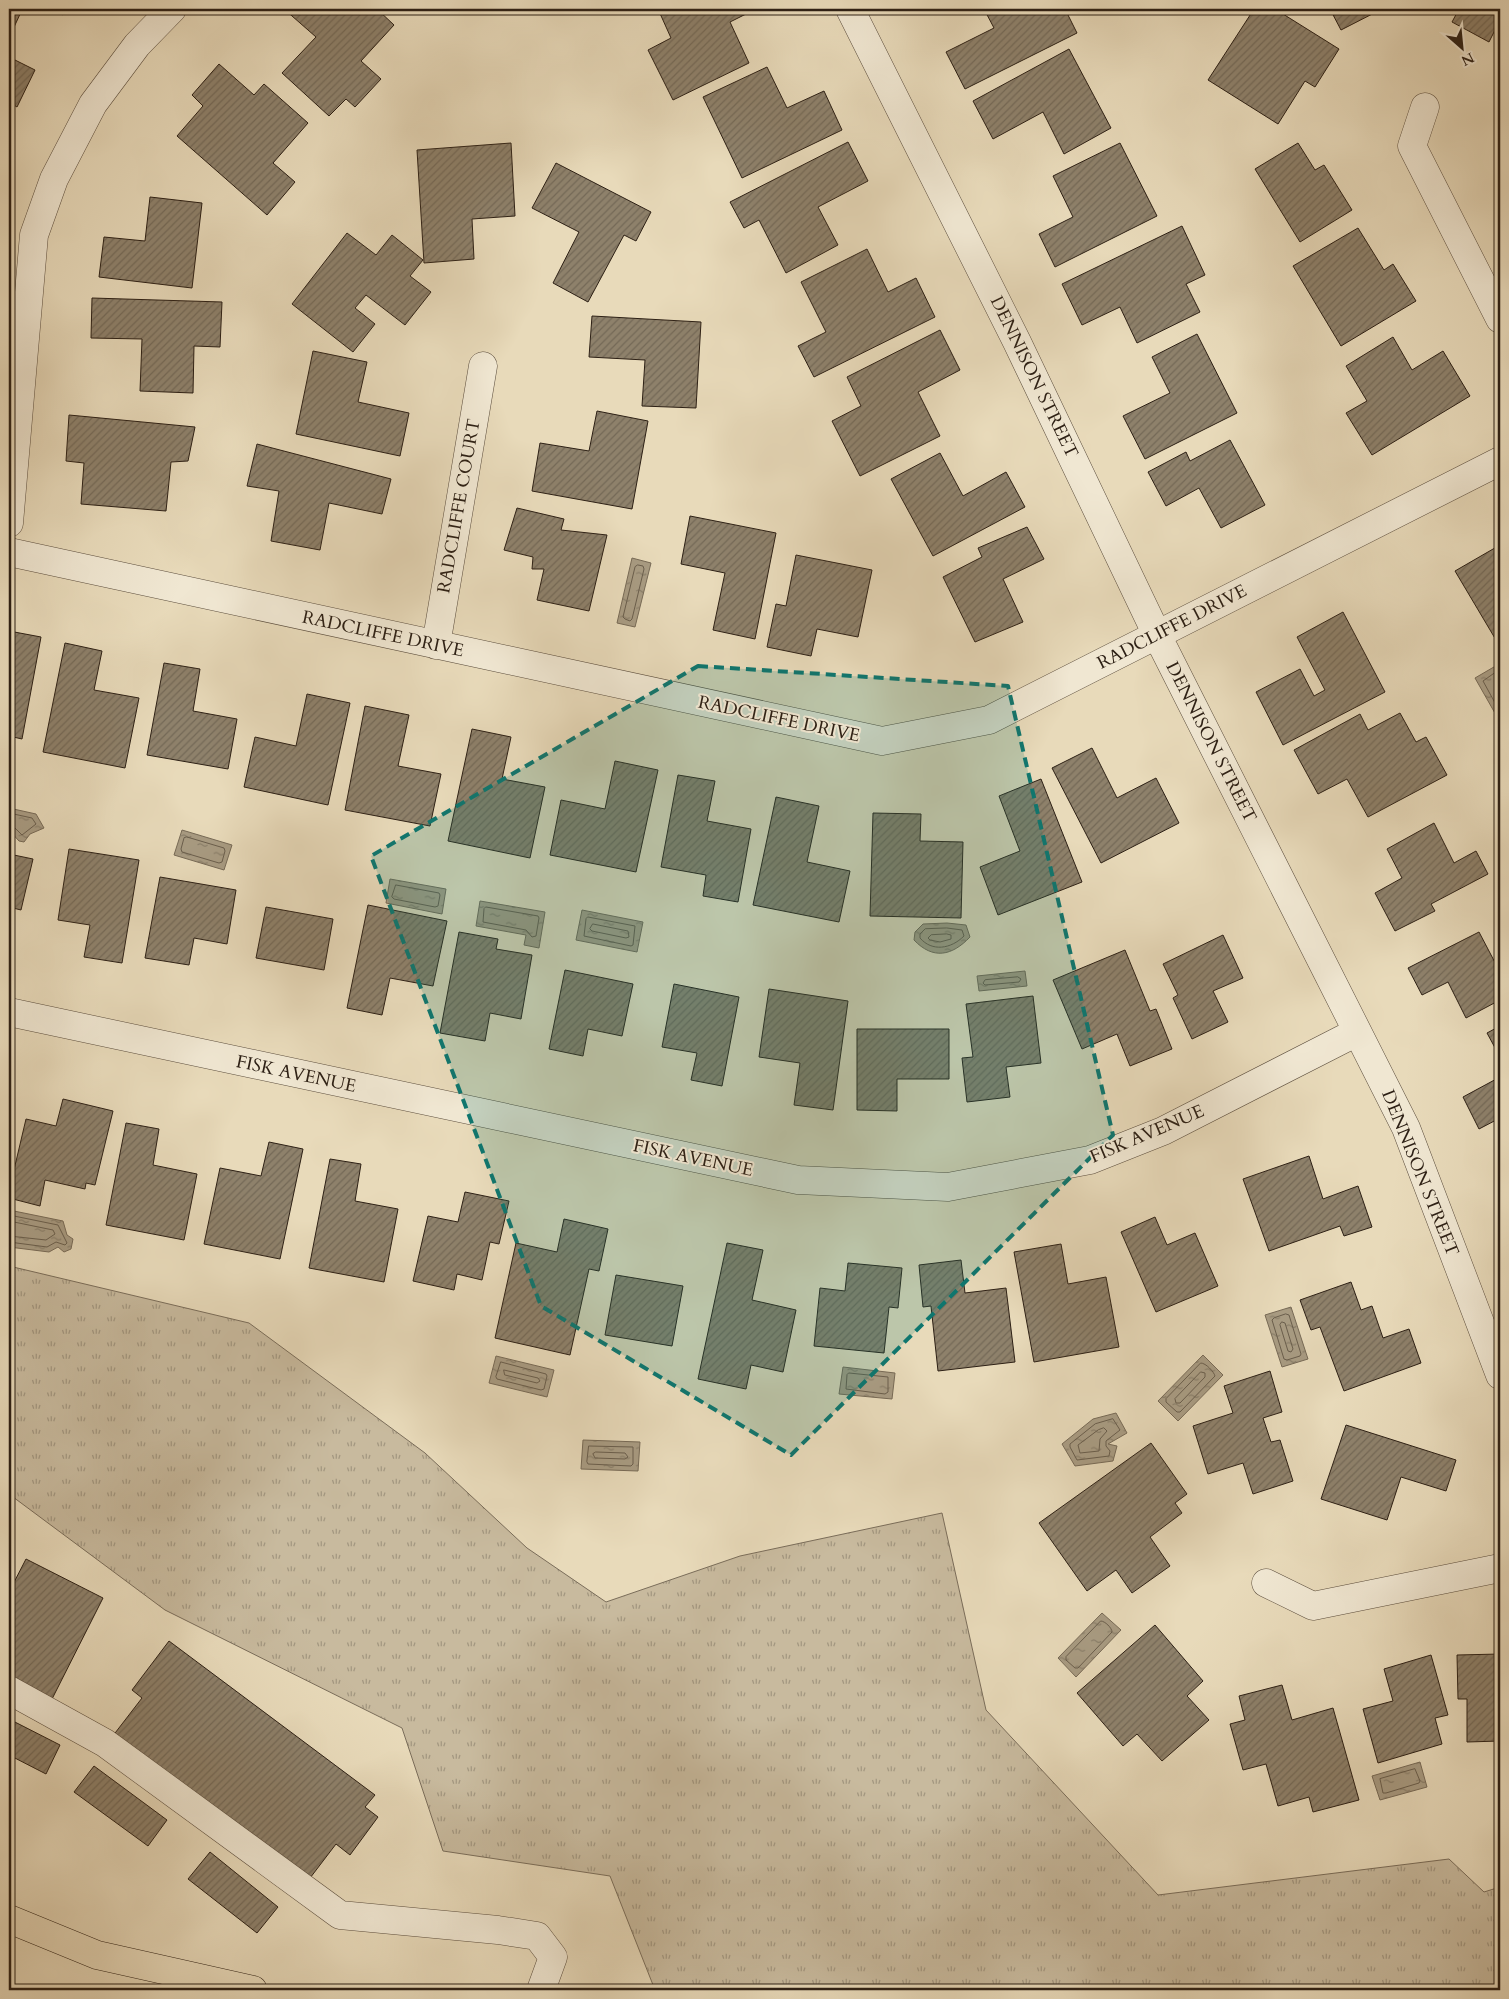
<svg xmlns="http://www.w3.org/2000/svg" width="1509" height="1999" font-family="Cardo,serif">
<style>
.grass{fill:url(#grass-tufts);stroke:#7a6d5a}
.water{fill:url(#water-ripples);stroke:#776a56}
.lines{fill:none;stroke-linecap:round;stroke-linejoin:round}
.shore{stroke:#6a5e4c;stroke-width:1}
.building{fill:url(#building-hatch);stroke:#2d2015}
.minor-casing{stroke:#5c4e3e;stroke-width:29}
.primary-casing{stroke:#2d2015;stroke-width:29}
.minor{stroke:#f0e7d2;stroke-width:28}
.primary{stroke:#e8daba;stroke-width:28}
.marked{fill:#0f766e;fill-opacity:0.2;stroke:#0f766e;stroke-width:4;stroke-dasharray:10 6;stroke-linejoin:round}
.labels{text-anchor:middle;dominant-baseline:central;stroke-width:4;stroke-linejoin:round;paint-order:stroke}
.street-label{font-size:18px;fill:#2d2015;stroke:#f0e7d2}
</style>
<defs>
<pattern id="grass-tufts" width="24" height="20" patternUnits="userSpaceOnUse" patternTransform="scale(1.25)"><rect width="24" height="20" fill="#c8ba9e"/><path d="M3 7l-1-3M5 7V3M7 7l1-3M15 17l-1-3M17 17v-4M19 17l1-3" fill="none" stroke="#a39780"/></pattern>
<pattern id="water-ripples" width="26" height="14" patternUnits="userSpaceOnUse" patternTransform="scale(1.25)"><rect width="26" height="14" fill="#a89b82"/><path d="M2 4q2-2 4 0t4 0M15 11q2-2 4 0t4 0" fill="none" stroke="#897e69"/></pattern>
<pattern id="building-hatch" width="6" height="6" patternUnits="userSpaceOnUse" patternTransform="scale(1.25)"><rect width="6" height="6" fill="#8e816b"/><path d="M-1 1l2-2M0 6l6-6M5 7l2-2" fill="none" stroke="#746957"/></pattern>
</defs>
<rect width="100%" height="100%" fill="#e8daba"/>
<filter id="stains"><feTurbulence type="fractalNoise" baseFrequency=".004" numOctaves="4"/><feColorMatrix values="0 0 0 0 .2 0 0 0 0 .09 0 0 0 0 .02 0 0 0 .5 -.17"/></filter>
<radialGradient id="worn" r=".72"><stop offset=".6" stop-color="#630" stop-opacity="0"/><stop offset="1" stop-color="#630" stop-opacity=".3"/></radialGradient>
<path class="grass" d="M9,1266L249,1323L425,1453L527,1548L606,1602L740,1556L942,1513L986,1710L1158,1895L1449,1859L1484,1892L1500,1887V1990H655L610,1876L443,1851L402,1728L165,1610L9,1494Z"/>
<path class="water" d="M632,558L651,563L635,627L617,623Z
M1499,664L1500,666V722L1475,678Z
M9,808L36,814L44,828L30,834L24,842L19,841L9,830Z
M182,830L232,845L224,870L174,855Z
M390,879L446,889L442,914L386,903Z
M480,901L545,912L539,948L524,945L526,935L476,926Z
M582,910L643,922L637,952L576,940Z
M947,923L966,925L970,937C952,956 933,960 914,940L915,932L923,924Z
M1025,971L1027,986L979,991L977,976Z
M9,1210L63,1221L67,1235L73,1239L71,1249L64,1252L58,1247L49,1252L9,1247Z
M1291,1307L1308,1359L1282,1367L1265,1315Z
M1203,1355L1223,1375L1178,1421L1158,1401Z
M496,1356L554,1370L547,1397L489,1383Z
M843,1367L895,1373L892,1399L839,1394Z
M1116,1413L1127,1433L1108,1444L1117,1446L1113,1461L1075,1466L1062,1444L1093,1419Z
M583,1440L640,1442L638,1471L581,1469Z
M1102,1613L1121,1630L1076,1677L1058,1658Z
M1420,1762L1427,1787L1380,1800L1372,1776Z"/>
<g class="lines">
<path class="shore" d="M638,565L643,566L644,569L632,619L630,621L625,619L623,617L635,567Z
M1500,669L1483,681L1500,712
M9,813L32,818L36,824L22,835L14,827L9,826
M187,837L224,848L225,851L222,862L219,863L182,852L181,849L184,838Z
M396,885L439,893L440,895L438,906L435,907L394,899L392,897Z
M486,907L538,916L539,918L536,936L532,937L526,930L483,922L484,909Z
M588,917L635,926L633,945L631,946L584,936L586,919Z
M593,924L628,931L629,937L626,938L592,931L590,929Z
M947,928L962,930L964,936C951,949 932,952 920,938V934L925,929Z
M947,934L951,935V939L940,942L930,940L928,938L931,935Z
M1018,977L1021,979L1019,982L985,985L983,983L985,980Z
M9,1215L58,1225L67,1243L65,1245L56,1242L47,1247L9,1242
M9,1221L53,1230L55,1234L46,1240L9,1236
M1286,1314L1289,1315L1301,1354L1300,1356L1287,1360L1284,1359L1272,1320L1274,1318Z
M1282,1322L1285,1323L1293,1349L1291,1352L1288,1351L1280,1325Z
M501,1362L546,1374L547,1376L544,1389L541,1390L497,1379L496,1377Z
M1201,1363C1206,1363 1214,1372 1215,1376L1180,1412H1177L1166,1402V1399Z
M504,1370L538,1378L540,1381L537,1383L505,1375Z
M1201,1372L1205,1373V1377L1180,1403H1176L1175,1399Z
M849,1373L888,1377V1392L885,1394L846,1389L847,1375Z
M1113,1419L1120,1430L1106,1441V1446L1110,1451L1109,1456L1077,1460L1070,1447V1444L1095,1424Z
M1104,1428L1107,1431L1100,1439L1099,1451L1080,1453L1078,1445L1098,1430Z
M589,1446L633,1447V1464L631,1466L588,1464L587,1462Z
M596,1452L625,1453L628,1457L625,1459L595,1458L593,1454Z
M1101,1621C1105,1621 1112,1628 1112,1632L1078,1668H1075L1066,1660V1657Z
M1415,1769L1420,1781L1419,1783L1386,1793H1383L1380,1779Z"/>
</g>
<path class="building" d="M9,9H14L21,12L9,38Z
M56,9H69L62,15Z
M284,9H377L394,25L361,61L381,79L355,107L346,99L329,116L282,73L316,37Z
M658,9H756L730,22L749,63L673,100L648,50L671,38Z
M984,9H1065L1077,33L965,89L946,52L994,28Z
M1254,9H1275L1339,49L1315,87L1305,81L1278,124L1208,80Z
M1330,9H1382L1341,30Z
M1459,9H1500V20L1489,42L1452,22Z
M1069,49L1111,128L1064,154L1043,112L993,139L973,101Z
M9,57L35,70L17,107L9,102Z
M219,64L254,95L264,84L308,123L273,163L295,182L267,215L177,136L203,106L192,95Z
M767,67L787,108L824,91L842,130L742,178L703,97Z
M848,142L868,181L818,207L838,245L786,273L759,220L744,228L730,202Z
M511,143L515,216L472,219L474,259L424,263L417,150Z
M1120,143L1157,216L1055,267L1039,234L1073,217L1053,176Z
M1298,143L1315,170L1324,165L1352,210L1300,242L1255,169Z
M556,163L651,212L636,241L624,235L588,302L553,283L579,232L532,208Z
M150,197L202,203L192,288L99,277L104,237L145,241Z
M1182,226L1205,275L1186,284L1200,312L1137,343L1120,307L1082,325L1062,284Z
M1358,228L1384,270L1393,264L1416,301L1341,346L1293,266Z
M347,233L376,255L392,235L423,260L410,276L431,292L405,325L366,295L355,308L375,324L353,352L292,304Z
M867,249L888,292L916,278L935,317L814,377L798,346L826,332L801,282Z
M92,298L222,302L220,347L194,346L193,393L140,391L142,339L91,338Z
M592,316L701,322L696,408L642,406L645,360L589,357Z
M940,330L960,370L918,392L940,436L860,476L832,421L861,406L847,377Z
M1197,334L1237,413L1145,459L1123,416L1170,393L1152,357Z
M1393,337L1412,370L1443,351L1470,396L1372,455L1346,413L1367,401L1346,366Z
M313,351L367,362L358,402L409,413L400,456L296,434Z
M597,411L648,421L632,509L532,491L540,443L589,451Z
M69,415L195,427L188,461L171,462L166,511L81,504L84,463L66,461Z
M1230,440L1265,505L1221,528L1199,488L1166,506L1148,472L1186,452L1190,461Z
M257,444L391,479L382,514L329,503L320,550L271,541L279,491L247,486Z
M940,453L963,496L1006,472L1025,507L933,556L891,479Z
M517,508L564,519L561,530L607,535L589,611L537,600L544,569H532L533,557L504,550Z
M690,516L776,533L755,639L713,630L725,573L681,564Z
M1027,527L1044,559L1003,579L1023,622L975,642L943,577L982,557L978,548Z
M1500,545V637L1496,640L1455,571Z
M796,555L872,570L858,637L817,629L811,656L767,647L776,604L786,606Z
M1343,612L1385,692L1283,745L1256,692L1300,669L1314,696L1325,690L1297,637Z
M9,631L41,637L22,739L9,736Z
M65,643L102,651L94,690L139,698L125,768L43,752Z
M164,663L200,669L193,711L237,719L228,769L147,755Z
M307,694L350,703L328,805L244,787L255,737L296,746Z
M365,706L409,715L398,766L441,774L430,826L345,810Z
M1400,713L1416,742L1426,737L1447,775L1368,817L1347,779L1318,794L1294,750L1360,714L1368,730Z
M472,729L511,737L502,779L545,787L530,858L448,841Z
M1092,748L1117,798L1156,778L1179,823L1101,863L1052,768Z
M615,761L658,770L636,872L550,855L561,800L605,809Z
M678,775L715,781L707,821L751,829L738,902L703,896L706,875L661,867Z
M1041,779L1082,882L998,915L980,867L1020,851L999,796Z
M776,797L819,806L807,862L850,871L839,922L753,905Z
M873,813L921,814L920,841L963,842L961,918L870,916Z
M1434,823L1454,863L1476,851L1488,874L1431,904L1435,911L1395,931L1375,893L1402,878L1387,849Z
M69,849L139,860L122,963L84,957L90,925L58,920Z
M9,854L33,859L21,910L9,907Z
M160,877L236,890L227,944L194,938L189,965L145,958Z
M368,905L447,921L433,986L390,978L382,1015L347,1008Z
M266,907L333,919L324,970L256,958Z
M459,932L498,939L496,949L532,955L521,1019L490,1013L485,1041L440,1033Z
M1479,932L1500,972V1000L1466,1018L1448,982L1422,995L1408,968Z
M1223,935L1243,978L1213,991L1228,1022L1192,1039L1173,998L1178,995L1163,964Z
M1125,950L1150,1011L1156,1009L1172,1049L1130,1066L1117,1034L1082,1049L1053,980Z
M565,970L633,984L622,1036L588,1029L583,1056L549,1049Z
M674,984L739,997L722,1086L691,1080L697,1053L662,1047Z
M769,989L848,1001L833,1110L794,1105L800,1063L759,1057Z
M1033,996L1041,1063L1006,1067L1010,1097L967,1102L962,1058L973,1057L966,1004Z
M1500,1026V1057L1487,1033Z
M857,1029H949V1079H897V1111L857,1110Z
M1500,1077V1118L1479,1129L1463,1097Z
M63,1099L113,1111L95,1185L86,1183L85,1189L45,1180L40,1206L9,1198V1191L26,1119L56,1126Z
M126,1123L159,1129L153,1165L197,1174L184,1240L106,1225Z
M269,1142L303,1149L280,1259L204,1244L220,1168L261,1176Z
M1309,1156L1323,1199L1358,1186L1372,1227L1344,1236L1340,1226L1269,1251L1243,1179Z
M330,1159L361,1164L355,1201L398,1209L384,1282L309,1268Z
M465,1192L509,1201L499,1244L490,1242L482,1280L457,1274L454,1290L413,1281L428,1216L458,1222Z
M1155,1217L1167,1245L1195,1233L1218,1286L1156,1312L1121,1232Z
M564,1219L608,1229L599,1271L589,1269L570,1355L495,1338L516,1243L557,1252Z
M727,1243L763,1250L752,1300L796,1310L783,1372L751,1365L746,1389L698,1379Z
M1061,1244L1068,1284L1106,1277L1119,1347L1034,1362L1014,1252Z
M961,1260L965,1293L1006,1288L1015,1362L938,1371L931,1306L923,1307L919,1265Z
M848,1263L902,1268L898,1308L889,1307L884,1353L814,1346L820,1288L845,1291Z
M616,1275L683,1286L672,1346L605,1335Z
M1351,1282L1361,1310L1372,1306L1383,1338L1409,1329L1421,1363L1344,1391L1320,1327L1311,1330L1300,1300Z
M1270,1371L1282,1412L1263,1418L1271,1442L1280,1440L1293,1481L1253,1494L1243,1463L1208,1474L1193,1426L1233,1413L1224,1386Z
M1346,1425L1456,1460L1446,1491L1401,1477L1387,1520L1321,1499Z
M1151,1443L1187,1494L1175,1503L1182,1513L1150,1537L1170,1566L1132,1593L1116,1570L1087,1591L1039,1523Z
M26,1559L103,1598L50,1703L9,1683V1592Z
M1155,1625L1203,1681L1187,1696L1209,1720L1162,1761L1137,1734L1123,1746L1077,1693Z
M169,1641L375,1795L365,1807L378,1817L350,1855L336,1844L307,1882L112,1737L142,1698L132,1690Z
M1500,1654V1741L1467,1742V1699H1458L1457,1655Z
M1431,1655L1448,1715L1435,1718L1442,1744L1378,1763L1363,1709L1393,1701L1384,1669Z
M1282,1685L1292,1720L1333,1708L1359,1800L1313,1812L1309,1797L1278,1806L1266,1764L1243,1770L1230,1724L1245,1720L1239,1696Z
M9,1719L60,1745L46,1774L9,1755Z
M94,1766L167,1820L148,1846L74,1792Z
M210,1852L278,1907L257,1933L188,1879Z"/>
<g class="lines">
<defs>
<path id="minor" d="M850,9L1017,342L1157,635L1406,1128L1500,1375
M1425,107L1412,146L1500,319
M9,523L34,235L54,179L93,104L137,45L172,9
M9,552L882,741L989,720L1500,461
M436,645L483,366
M9,1012L798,1180L948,1187L1090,1160L1163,1131L1357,1032
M1266,1583L1313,1606L1500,1568
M9,1690L105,1743L340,1915L498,1930L537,1936L553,1957L541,1990"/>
<path id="primary" d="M9,1919L97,1955L253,1990"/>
</defs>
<use href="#minor" class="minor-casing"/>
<use href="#primary" class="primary-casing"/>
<use href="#minor" class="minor"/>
<use href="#primary" class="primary"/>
</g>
<path class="marked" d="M698,666L1008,686L1113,1135L791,1455L541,1306L371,856Z"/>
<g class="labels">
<g class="street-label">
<text transform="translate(1034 377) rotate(64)">DENNISON STREET</text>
<text transform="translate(459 506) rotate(-80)">RADCLIFFE COURT</text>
<text transform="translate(1172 627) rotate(-27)">RADCLIFFE DRIVE</text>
<text transform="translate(383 634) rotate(12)">RADCLIFFE DRIVE</text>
<text transform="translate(779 719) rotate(12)">RADCLIFFE DRIVE</text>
<text transform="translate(1211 742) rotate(63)">DENNISON STREET</text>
<text transform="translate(296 1074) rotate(12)">FISK AVENUE</text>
<text transform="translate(1147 1134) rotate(-23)">FISK AVENUE</text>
<text transform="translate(693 1158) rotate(12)">FISK AVENUE</text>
<text transform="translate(1420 1173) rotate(68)">DENNISON STREET</text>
</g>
</g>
<rect width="1509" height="1999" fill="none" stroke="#e8daba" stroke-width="30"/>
<rect x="10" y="10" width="1489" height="1979" fill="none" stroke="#2d2015" stroke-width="2.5"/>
<rect x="15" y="15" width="1479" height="1969" fill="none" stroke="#2d2015"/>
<g transform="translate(1462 48) rotate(153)" stroke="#f0e7d2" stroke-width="4" paint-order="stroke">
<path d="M0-4L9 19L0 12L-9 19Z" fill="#2d2015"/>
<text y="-8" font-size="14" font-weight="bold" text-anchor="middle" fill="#2d2015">N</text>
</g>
<rect width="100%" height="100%" filter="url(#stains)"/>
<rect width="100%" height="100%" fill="url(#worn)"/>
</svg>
